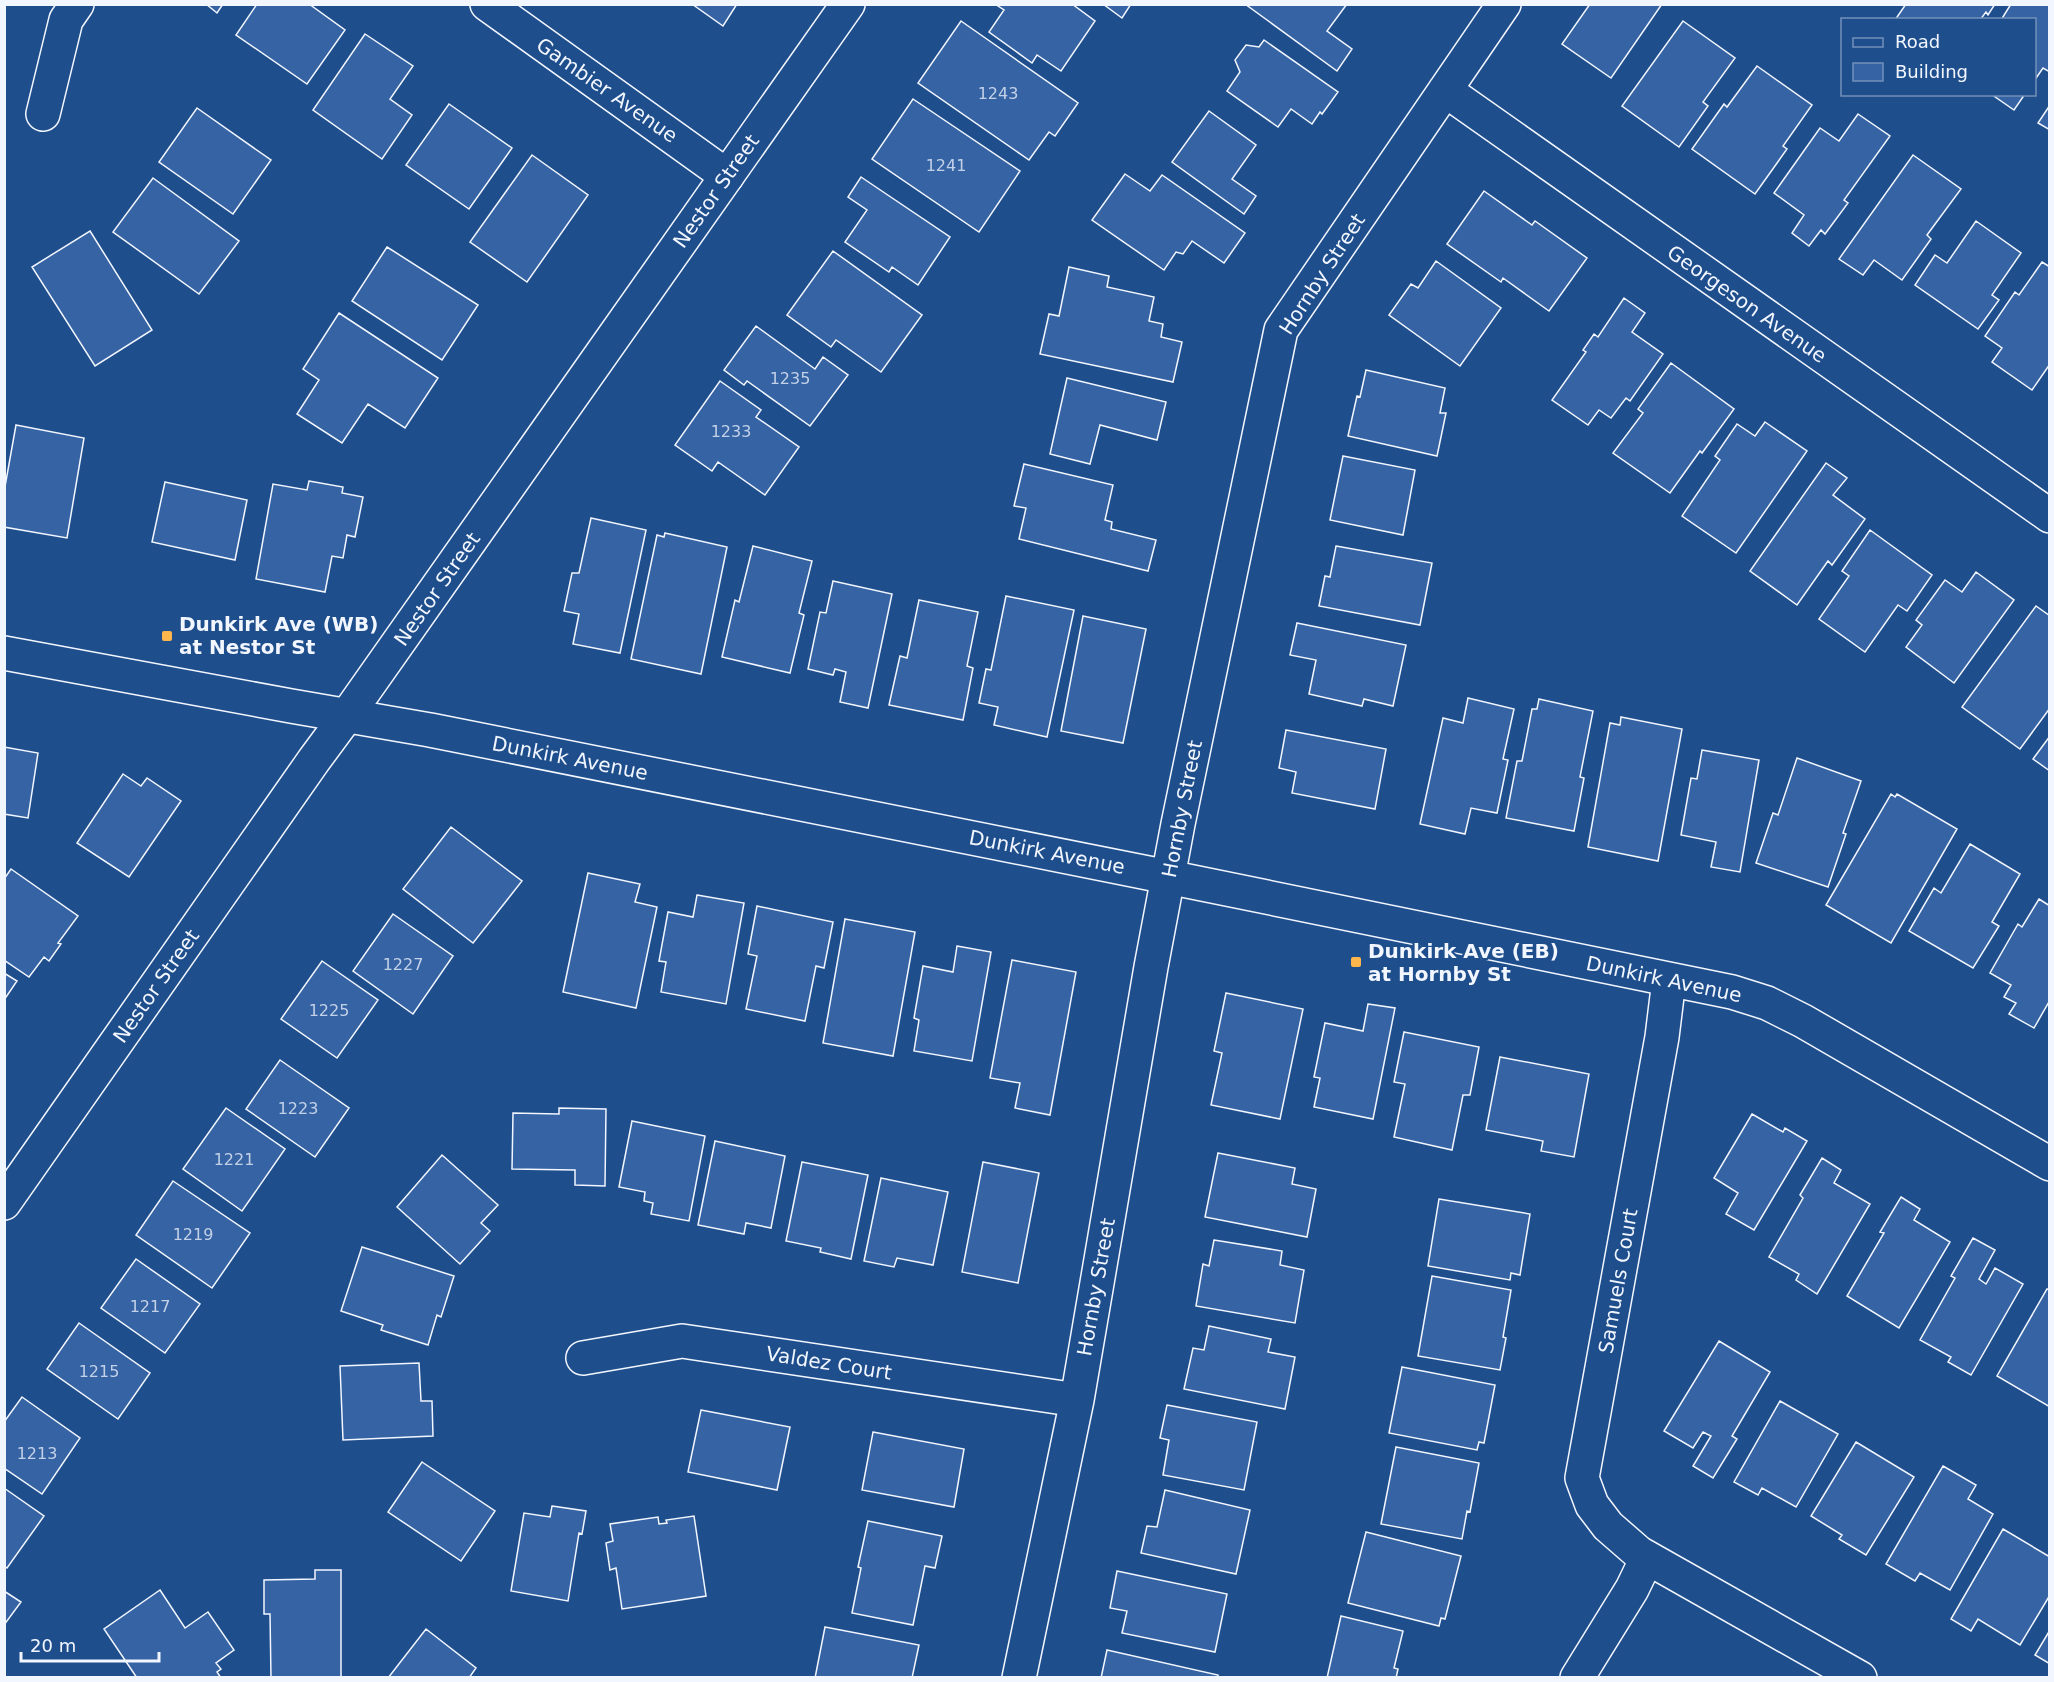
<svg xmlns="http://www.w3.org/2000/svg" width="2054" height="1682" font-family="'DejaVu Sans',sans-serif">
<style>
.building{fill:#3563a3;stroke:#f2f6ff;stroke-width:1.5}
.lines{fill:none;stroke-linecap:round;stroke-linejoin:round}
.street-casing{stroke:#f2f6ff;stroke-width:36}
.secondary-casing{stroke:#f2f6ff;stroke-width:36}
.street{stroke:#1f4e8c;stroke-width:33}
.secondary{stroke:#1f4e8c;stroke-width:33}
.poi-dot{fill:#ffb74d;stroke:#1f4e8c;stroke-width:2}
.labels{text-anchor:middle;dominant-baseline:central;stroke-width:4.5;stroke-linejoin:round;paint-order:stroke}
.number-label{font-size:16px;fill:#c3d1e8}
.street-label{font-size:20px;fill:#f2f6ff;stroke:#1f4e8c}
.poi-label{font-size:20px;font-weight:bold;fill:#f2f6ff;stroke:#1f4e8c;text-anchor:start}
</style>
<rect width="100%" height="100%" fill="#1f4e8c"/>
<path class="building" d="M206,4H223L217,13Z
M257,4H309L345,30L307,84L236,35Z
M692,4H737L723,26Z
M995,4H1072L1095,21L1061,71L1037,55L1032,63L989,32L1004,10Z
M1103,4H1131L1122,18Z
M1245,4H1347L1327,31L1352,49L1337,71Z
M1590,4H1662L1611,78L1562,44Z
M1906,4H1995L1988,15L1986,12L1980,20H1895Z
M2011,4H2050V70L2048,71L2043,68L2034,81V20H2001Z
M961,21L1078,103L1055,136L1049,132L1029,160L918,83Z
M1683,21L1735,58L1703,102L1708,106L1679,147L1622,106Z
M365,34L413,66L390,99L412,115L382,159L313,110Z
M1264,40L1338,92L1322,114L1320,112L1312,124L1291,109L1278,127L1227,91L1240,72L1235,60L1246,45L1259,47Z
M1757,66L1812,105L1783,146L1787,149L1755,194L1692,149L1724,104L1727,107Z
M1991,94H2025L2014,110Z
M913,99L1020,171L979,232L872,159Z
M449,104L512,148L469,209L406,165Z
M2050,105V130L2038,123Z
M197,108L271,160L233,214L159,162Z
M1209,111L1256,145L1232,179L1256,196L1244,214L1172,162Z
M1858,114L1890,136L1844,200L1848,203L1825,234L1821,230L1809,246L1792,233L1804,215L1774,193L1820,128L1839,141Z
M532,155L588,195L527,282L470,242Z
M1913,155L1961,189L1927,235L1931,239L1902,280L1874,260L1863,275L1839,259Z
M1125,174L1150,191L1162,175L1245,233L1224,263L1192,241L1183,254L1176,252L1164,270L1092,220Z
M861,177L950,237L918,285L892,267L889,272L845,242L867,210L848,197Z
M153,178L239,241L199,294L113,232Z
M1484,191L1532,225L1535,221L1587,258L1549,311L1503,278L1501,282L1447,244Z
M1976,221L2021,253L1992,295L1999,300L1978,329L1915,285L1935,255L1947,263Z
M90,231L152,330L95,366L32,267Z
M387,247L478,305L442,360L352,301Z
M833,251L922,315L881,372L836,340L831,347L787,315Z
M1436,261L1501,308L1460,366L1389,315L1411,284L1418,288Z
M2042,262L2050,267V364L2032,390L1992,362L2002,348L1985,336L2015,292L2019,295Z
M1069,267L1109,276L1107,287L1154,297L1149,321L1163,324L1161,337L1182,342L1173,382L1040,354L1049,314L1059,316Z
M1624,298L1645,313L1632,332L1663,354L1630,401L1626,398L1611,418L1599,410L1588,425L1552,400L1586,352L1583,350L1594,334L1598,337Z
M339,313L438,378L405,428L368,404L342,443L297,414L319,380L303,369Z
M756,326L815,369L823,357L848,375L810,426L747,381L744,385L724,370Z
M1671,363L1734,409L1702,453L1700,451L1670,493L1613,453L1643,413L1638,409Z
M1366,370L1445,388L1440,413H1446L1437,456L1348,436L1357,396L1360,397Z
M1067,378L1166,402L1157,440L1100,425L1090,464L1050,454Z
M720,381L761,410L756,417L799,447L765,495L718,462L712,471L675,445Z
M1765,422L1807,451L1736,553L1682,516L1720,460L1715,456L1737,424L1755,436Z
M16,425L84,438L67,538L4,527V492Z
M1343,456L1415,470L1403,535L1330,520Z
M1826,463L1847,478L1833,495L1865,519L1832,565L1828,561L1797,605L1750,571Z
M1024,464L1113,485L1105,520L1112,522L1111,529L1156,540L1148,571L1019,539L1026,508L1014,506Z
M309,481L343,487L342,493L363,497L355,537L347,535L343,558L332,556L325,592L256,579L273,484L307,490Z
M165,482L247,500L235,560L152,542Z
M591,518L646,530L620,653L573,644L579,614L564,611L572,573H579Z
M1870,530L1932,575L1907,611L1898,605L1865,652L1819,619L1849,576L1842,571Z
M665,533L727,547L701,674L631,659L657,535L664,537Z
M753,546L812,561L799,613L804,615L790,673L722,657L735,600L739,602Z
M1336,546L1432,563L1420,625L1319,606L1325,576L1330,577Z
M1976,572L2014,600L1954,683L1906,647L1922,625L1916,620L1945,580L1962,592Z
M833,581L892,594L868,708L840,702L846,672L835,669L833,675L808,669L820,612L826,613Z
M1006,596L1074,610L1047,737L994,725L998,707L979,703L986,669L991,670Z
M919,600L978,612L967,666L973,668L963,720L889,705L900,656L907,658Z
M2036,606L2050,616V708L2020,749L1962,707Z
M1083,616L1146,629L1123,743L1061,731Z
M1297,623L1406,645L1393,706L1364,699L1362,706L1309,694L1316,660L1290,655Z
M1468,698L1514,709L1503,759L1508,760L1497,813L1471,808L1465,834L1420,824L1443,718L1463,723Z
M1539,699L1593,711L1580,777L1584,778L1574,831L1506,818L1517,761H1522L1532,709H1537Z
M1621,717L1682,729L1658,861L1588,847L1610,723L1620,725Z
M1286,730L1386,749L1375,809L1292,793L1296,772L1279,768Z
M2050,736V771L2033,759Z
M4,747L38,753L28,818L4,814Z
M1702,750L1759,760L1740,872L1711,867L1716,842L1681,835L1691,778L1697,779Z
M1797,758L1861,781L1843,833L1846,834L1828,887L1756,863L1773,813L1778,815Z
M123,774L141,786L147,778L181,801L129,877L77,843Z
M1891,794L1895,797L1897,794L1957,829L1891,943L1826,905Z
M451,827L522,881L473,943L403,889Z
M1970,844L2020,874L1992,922L1999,926L1973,968L1909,931L1934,888L1941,893Z
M11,869L78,916L58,943L61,944L49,961L44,957L29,977L4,960V879Z
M588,873L640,884L635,902L657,907L636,1008L563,992Z
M697,895L744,903L726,1004L661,992L666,962L659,961L668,912L693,917Z
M2039,899L2050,906V1000L2034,1028L2009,1014L2016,1003L2004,997L2011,985L1990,973L2018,924L2022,927Z
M757,906L833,922L824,968L816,966L805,1021L746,1009L757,956L748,954Z
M393,914L453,956L413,1014L353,971Z
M845,919L915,932L893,1056L823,1043Z
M957,946L991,952L972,1061L914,1051L919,1020L914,1018L923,966L953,972Z
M1012,960L1076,972L1050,1115L1015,1108L1020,1083L990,1078Z
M322,961L378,1000L337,1058L281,1019Z
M4,973L17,981L4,1000Z
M1226,993L1303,1009L1280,1119L1211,1105L1222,1053L1214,1051Z
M1368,1004L1395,1008L1373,1119L1314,1107L1320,1078L1314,1077L1325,1023L1363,1031Z
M1404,1032L1479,1047L1470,1095H1463L1452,1150L1394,1137L1405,1084L1394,1082Z
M1500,1057L1589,1074L1574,1157L1541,1151L1543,1141L1486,1130Z
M280,1060L349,1108L315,1157L246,1109Z
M226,1108L285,1149L242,1211L183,1169Z
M559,1108L606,1109L605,1186L575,1185V1170L512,1169L513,1113L559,1114Z
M1752,1114L1783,1132L1785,1128L1807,1141L1754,1230L1726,1214L1738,1193L1714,1178Z
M632,1121L705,1136L689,1221L651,1214L653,1203L644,1201L645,1192L619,1187Z
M715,1141L785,1156L771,1228L746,1223L744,1234L698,1225Z
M1218,1153L1295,1168L1292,1184L1316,1189L1307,1237L1205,1217Z
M442,1155L498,1205L481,1223L490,1231L460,1264L397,1207Z
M1822,1158L1841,1170L1834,1183L1870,1204L1817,1294L1796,1280L1799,1274L1769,1257L1803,1198L1800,1195Z
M802,1162L868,1175L851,1259L820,1252L821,1248L786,1241Z
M983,1162L1039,1173L1018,1283L962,1272Z
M881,1178L948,1192L933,1265L897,1258L894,1267L864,1261Z
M173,1181L250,1233L212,1288L136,1235Z
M1901,1197L1920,1209L1914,1220L1950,1242L1899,1328L1847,1296L1884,1233L1880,1232Z
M1439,1199L1530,1214L1520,1275L1511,1273L1510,1280L1428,1266Z
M1973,1238L1995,1250L1979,1279L1986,1284L1995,1268L2023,1284L1971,1375L1948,1362L1951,1357L1920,1340L1955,1278L1951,1276Z
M1214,1240L1282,1251L1280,1265L1304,1270L1295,1323L1196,1306L1203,1264L1209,1266Z
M362,1247L454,1276L441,1317L437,1315L428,1345L381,1330L383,1325L341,1311Z
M136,1259L200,1304L165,1353L101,1308Z
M1432,1276L1511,1290L1503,1337L1506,1338L1500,1370L1418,1356Z
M2047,1289L2050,1290V1407L1997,1376Z
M79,1323L150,1373L118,1419L47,1369Z
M1209,1326L1271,1339L1268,1352L1295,1357L1285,1409L1184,1389L1193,1348L1204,1350Z
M1719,1341L1770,1372L1732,1436L1737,1439L1713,1478L1693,1466L1711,1436L1703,1432L1693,1448L1664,1431Z
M419,1363L421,1401H432L433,1436L343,1440L340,1366Z
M1402,1367L1495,1385L1484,1443L1479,1442L1477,1450L1389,1433Z
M22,1397L80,1438L42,1494L4,1468V1422Z
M1780,1401L1838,1434L1796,1507L1762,1488L1758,1495L1734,1482Z
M1167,1405L1257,1422L1244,1490L1163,1475L1169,1440L1160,1438Z
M701,1410L790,1427L777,1490L688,1472Z
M873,1432L964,1449L954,1507L862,1490Z
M1856,1442L1914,1477L1866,1555L1839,1539L1842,1535L1811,1516Z
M1396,1447L1479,1463L1470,1512L1467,1511L1462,1539L1381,1524Z
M422,1462L495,1511L461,1561L388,1512Z
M1943,1466L1976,1485L1968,1499L1993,1514L1950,1590L1920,1573L1915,1581L1886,1564Z
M4,1488L44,1516L7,1568L4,1566Z
M1165,1490L1250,1510L1236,1574L1141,1553L1147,1526L1157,1527Z
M552,1506L586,1511L582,1534L579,1533L568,1601L511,1591L524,1513L550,1517Z
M694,1516L706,1596L622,1609L616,1568L610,1570L606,1543L613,1541L610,1524L658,1517L659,1524L667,1523L666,1520Z
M868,1521L942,1536L935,1568L925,1566L913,1625L852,1613L861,1568L858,1567Z
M2003,1529L2050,1557V1595L2020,1645L1978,1619L1971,1631L1951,1619Z
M1366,1532L1461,1556L1445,1619L1441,1618L1439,1626L1348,1603Z
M315,1570H341V1678H271L270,1614H264V1580L315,1579Z
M1117,1571L1227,1594L1215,1652L1122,1633L1127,1611L1110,1608Z
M160,1590L185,1628L208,1612L234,1650L216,1663L221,1669L217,1672L221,1678H137L104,1629Z
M4,1591L21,1602L4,1625Z
M1341,1616L1403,1631L1394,1668L1398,1669L1396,1678H1327Z
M825,1627L919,1645L912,1678H815Z
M426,1629L476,1668L469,1678H388Z
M2050,1630V1664L2035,1655Z
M1107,1650L1218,1675V1678H1101Z"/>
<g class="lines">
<defs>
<path id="street" d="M487,4L727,176
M1445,90L2050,516
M43,114L66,20L77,4
M1669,980L1662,1037L1582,1478L1592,1505L1608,1526L1639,1553L1860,1678
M4,1203L314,760L348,714
M583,1358L682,1341L1077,1400
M1019,1678L1077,1400L1151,967L1178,824L1281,330L1504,4
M1577,1678L1632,1589L1647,1558"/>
<path id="secondary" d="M4,653L291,706L430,730L1168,877L1732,992L1767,1003L1803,1021L2050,1164
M348,714L848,4"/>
</defs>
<use href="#street" class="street-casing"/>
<use href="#secondary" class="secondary-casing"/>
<use href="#street" class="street"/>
<use href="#secondary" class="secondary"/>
</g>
<g class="poi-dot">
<rect x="161" y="630" width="12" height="12" rx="3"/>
<rect x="1350" y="956" width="12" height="12" rx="3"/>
</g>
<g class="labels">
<g class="number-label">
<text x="998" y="93">1243</text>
<text x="946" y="165">1241</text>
<text x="790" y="378">1235</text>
<text x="731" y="431">1233</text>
<text x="403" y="964">1227</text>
<text x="329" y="1010">1225</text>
<text x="298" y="1108">1223</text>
<text x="234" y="1159">1221</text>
<text x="193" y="1234">1219</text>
<text x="150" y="1306">1217</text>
<text x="99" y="1371">1215</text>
<text x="37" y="1453">1213</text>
</g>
<g class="street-label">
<text transform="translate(607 90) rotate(35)">Gambier Avenue</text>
<text transform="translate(716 191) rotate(-55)">Nestor Street</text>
<text transform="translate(1322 274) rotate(-57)">Hornby Street</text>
<text transform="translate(1747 304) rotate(35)">Georgeson Avenue</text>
<text transform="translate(437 589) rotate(-55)">Nestor Street</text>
<text transform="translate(570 758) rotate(11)">Dunkirk Avenue</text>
<text transform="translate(1182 809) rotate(-79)">Hornby Street</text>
<text transform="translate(1047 852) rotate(11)">Dunkirk Avenue</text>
<text transform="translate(1664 979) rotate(12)">Dunkirk Avenue</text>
<text transform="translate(156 986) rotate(-55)">Nestor Street</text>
<text transform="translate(1618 1281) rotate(-80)">Samuels Court</text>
<text transform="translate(1096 1287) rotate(-80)">Hornby Street</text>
<text transform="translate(829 1363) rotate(9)">Valdez Court</text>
</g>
<g class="poi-label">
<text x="179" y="624">Dunkirk Ave (WB)<tspan x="179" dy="23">at Nestor St</tspan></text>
<text x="1368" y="951">Dunkirk Ave (EB)<tspan x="1368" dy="23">at Hornby St</tspan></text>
</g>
</g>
<rect width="2054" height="1682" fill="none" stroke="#f2f6ff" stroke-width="12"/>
<rect x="1841" y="18" width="195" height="78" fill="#1f4e8c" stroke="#7391ba" stroke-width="1.5"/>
<rect x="1853" y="38" width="30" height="9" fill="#1f4e8c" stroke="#7391ba" stroke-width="1.5"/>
<text x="1895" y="48" font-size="18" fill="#f2f6ff">Road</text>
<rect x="1853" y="63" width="30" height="18" fill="#3563a3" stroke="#7391ba" stroke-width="1.5"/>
<text x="1895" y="78" font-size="18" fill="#f2f6ff">Building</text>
<path d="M21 1652v9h138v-9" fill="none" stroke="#f2f6ff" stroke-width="3"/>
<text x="30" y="1652" font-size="18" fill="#f2f6ff" stroke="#1f4e8c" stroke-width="4.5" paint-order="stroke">20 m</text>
</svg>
